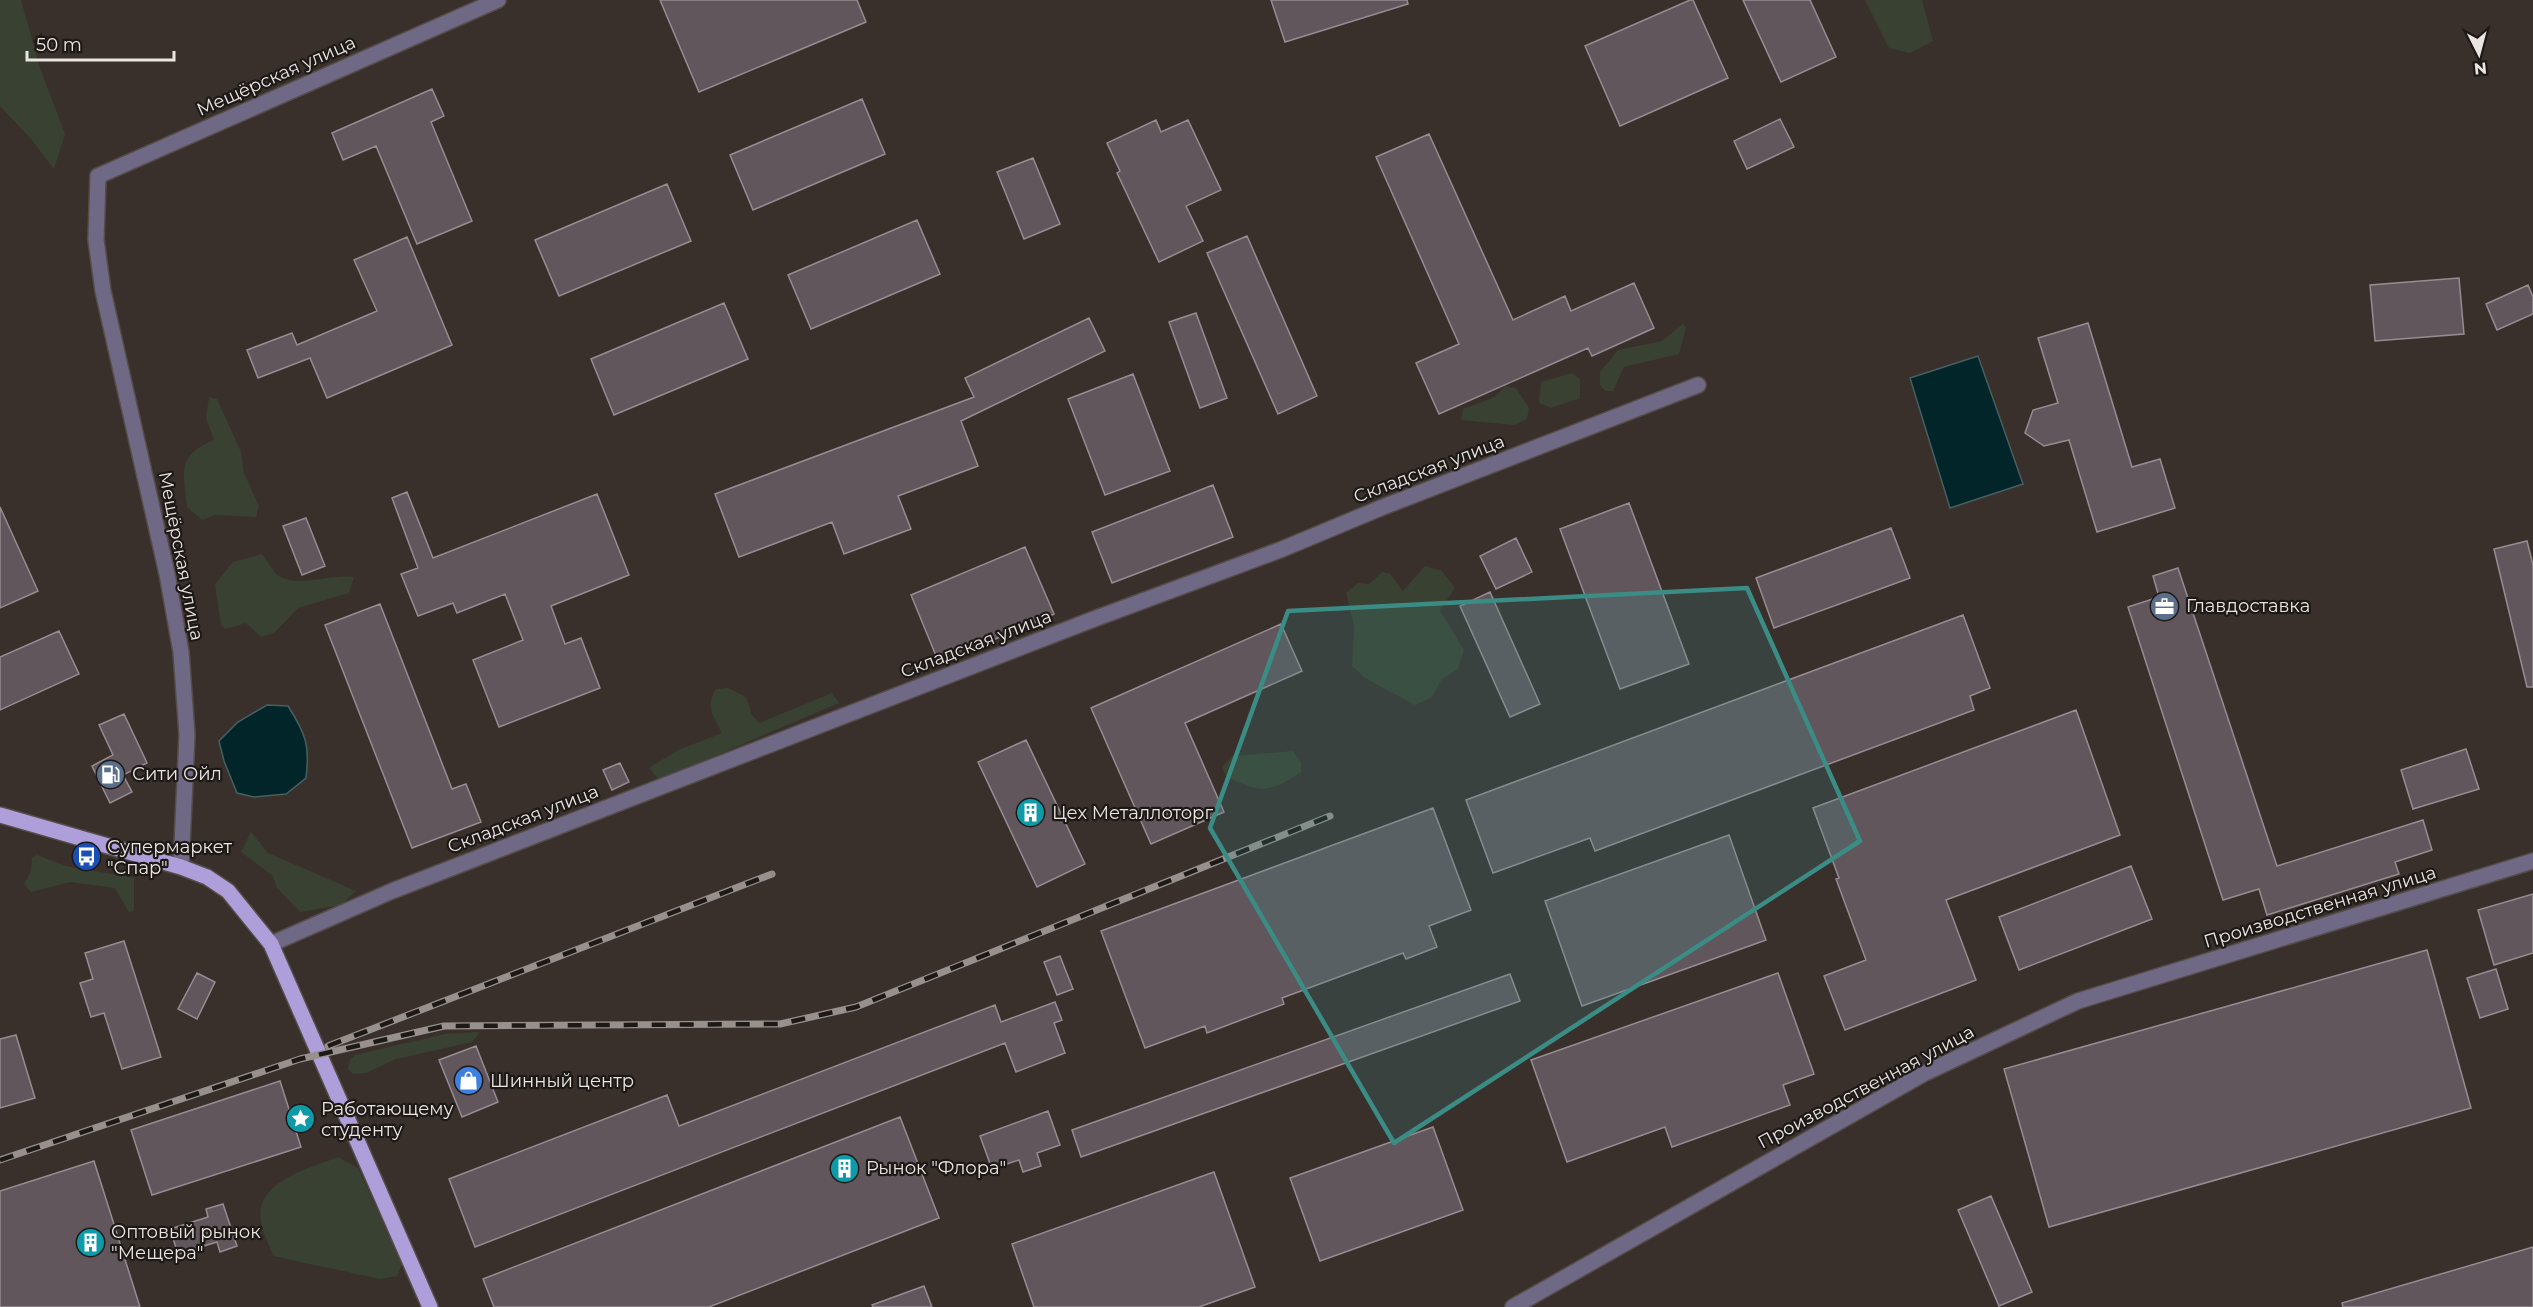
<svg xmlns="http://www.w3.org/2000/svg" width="2533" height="1307" font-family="Montserrat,sans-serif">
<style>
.green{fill:#394133}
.water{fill:#012529;stroke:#475f60;stroke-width:1.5}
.building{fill:#60565b;stroke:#978c92;stroke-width:1.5}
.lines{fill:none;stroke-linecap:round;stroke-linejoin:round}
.minor-casing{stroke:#554d49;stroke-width:18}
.major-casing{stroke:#554d49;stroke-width:18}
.minor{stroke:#706986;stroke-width:15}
.major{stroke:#ae9ed9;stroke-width:15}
.rail-casing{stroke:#97908d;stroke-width:7}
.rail{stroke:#1d1917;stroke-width:4.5;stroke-dasharray:14;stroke-linecap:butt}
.marked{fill:#3b8c85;fill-opacity:0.2;stroke:#3b8c85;stroke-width:4.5;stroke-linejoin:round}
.labels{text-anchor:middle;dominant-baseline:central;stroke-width:4.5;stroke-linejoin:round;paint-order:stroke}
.street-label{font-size:18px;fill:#ebe5e2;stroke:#1d1917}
.poi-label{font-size:18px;fill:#ebe5e2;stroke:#1d1917;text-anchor:start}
</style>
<rect width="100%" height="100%" fill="#39302c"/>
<path class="green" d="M0,0H21L40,68L65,134L54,169L31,139L0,106Z
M1865,0H1922L1933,41L1910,53L1889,48Z
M1683,324L1686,327L1679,354L1624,367L1613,391H1606L1600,385V372L1618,350L1662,341Z
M1572,373L1580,379V398L1551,408L1539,403L1541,382Z
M1505,386L1516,388L1529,408L1527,419L1514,425L1461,420L1463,409L1495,397Z
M209,397L217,399L241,452L244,473L259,506L256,517L215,515L202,520L187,507C183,471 177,455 214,440L206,418Z
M262,554C267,560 273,572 279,576C298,588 330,574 354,577L349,593L298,608L274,633L261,637L246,623L225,629L221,625L215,584L233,562Z
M1425,566L1442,571L1455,588L1440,610L1464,650L1458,669L1442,679L1431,698L1415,705L1365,678L1352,666L1354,626L1346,593L1358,583L1369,584L1382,572L1390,574L1403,591Z
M728,688L746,697L752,715L759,723L832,693L839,703L659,780L649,768L678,750L722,733C713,715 705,708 716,689Z
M1293,751L1301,762V772C1269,794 1259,793 1226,776L1222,767L1232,756Z
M251,832L268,853L356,891L341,905L300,912L277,888L273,876L241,852Z
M37,855L66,866L134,878V911L129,912L115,888L70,882L31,892L24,884L31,871L32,858Z
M480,1032L472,1042L396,1059L366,1073L353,1074L348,1069L350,1060L355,1055L445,1034Z
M338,1157L358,1168L402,1264L397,1276L380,1279L273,1256C269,1244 262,1232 261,1220C255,1181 311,1168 338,1157Z"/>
<path class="water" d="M1978,356L2023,484L1950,508L1910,378Z
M267,705L288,706C306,734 310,746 306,778L286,794L254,797L237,793L224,761L219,741L238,722Z"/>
<path class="building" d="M660,0H857L866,22L699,92Z
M1271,0H1407L1408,4L1285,42Z
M1690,0H1693L1728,78L1620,126L1585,46Z
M1743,0H1810L1836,57L1781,82Z
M432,89L444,116L431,122L472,221L417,244L376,146L343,160L332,133Z
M862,99L885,154L753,210L730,155Z
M1780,119L1794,147L1747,169L1734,141Z
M1156,120L1161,132L1188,120L1221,190L1186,206L1203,241L1159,262L1117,173L1120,171L1107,143Z
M1429,134L1513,320L1565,296L1571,311L1634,283L1654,328L1592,356L1588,348L1439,414L1416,363L1459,344L1376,157Z
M1033,158L1060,224L1024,239L997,172Z
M667,184L691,241L559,296L535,240Z
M917,220L940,274L811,329L788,275Z
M1247,236L1317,396L1278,414L1207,253Z
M407,237L452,345L327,398L310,358L258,378L247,350L292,333L297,345L377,311L354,260Z
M2459,278L2464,334L2375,341L2370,285Z
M2528,285L2533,297V314L2497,330L2486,304Z
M724,303L748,359L614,415L591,359Z
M1196,313L1227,398L1200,408L1169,322Z
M1089,318L1105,351L961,421L978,466L898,496L911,529L844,554L832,522L739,557L715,494L974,397L965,378Z
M2088,323L2132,467L2160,459L2175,508L2097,532L2069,440L2044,446L2025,433L2033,410L2058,403L2038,338Z
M1133,374L1170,471L1105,495L1068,399Z
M1213,485L1233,537L1112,583L1092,532Z
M407,492L433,558L597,494L629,575L551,606L565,644L581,638L600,688L499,727L473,660L523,640L505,594L457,613L453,603L418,616L401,574L418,568L392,498Z
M1629,503L1689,664L1620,689L1560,529Z
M0,507L38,591L0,608Z
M306,518L325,566L302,575L283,526Z
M1891,528L1910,578L1774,628L1756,578Z
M1516,538L1532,572L1496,589L1480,556Z
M2527,541L2533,565V687H2527L2494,549Z
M1025,547L1054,614L939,663L911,595Z
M2178,568L2277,866L2423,820L2432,850L2395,862L2399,874L2267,915L2259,889L2223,900L2128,607L2159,597L2153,576Z
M1490,592L1540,704L1510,717L1460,606Z
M380,604L452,789L466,784L481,822L412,848L325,625Z
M1963,615L1990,688L1970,696L1974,710L1595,851L1590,838L1493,873L1466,800Z
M1281,624L1302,671L1185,723L1224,812L1151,844L1091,708Z
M59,631L79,674L0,710V657Z
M2076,710L2120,835L1946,900L1976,980L1845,1030L1824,976L1866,960L1836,879L1839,878L1813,808Z
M124,714L147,763L123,775L132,792L110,803L92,766L113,755L99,725Z
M1026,740L1085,864L1037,887L978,762Z
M2466,749L2479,789L2413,809L2401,770Z
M620,763L629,782L612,790L603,770Z
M1433,808L1471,910L1429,926L1437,947L1406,959L1403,953L1282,998L1284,1004L1241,1020L1207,1033L1205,1026L1145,1048L1101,931Z
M1729,835L1766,940L1582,1006L1545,901Z
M2131,866L2152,919L2019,970L1999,917Z
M2533,894V953L2494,965L2478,910Z
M124,941L161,1057L122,1069L104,1013L91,1017L80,983L93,979L85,953Z
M2427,950L2471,1108L2049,1227L2004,1069Z
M1060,956L1073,989L1057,995L1044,962Z
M2496,969L2508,1009L2480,1018L2467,978Z
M197,973L215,982L197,1019L178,1009Z
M1778,973L1814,1074L1783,1085L1790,1105L1672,1147L1665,1127L1567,1162L1531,1060Z
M1510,974L1520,1001L1081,1157L1072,1130Z
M1055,1002L1062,1020L1054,1023L1065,1053L1016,1072L1005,1043L475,1247L449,1179L667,1095L679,1126L995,1005L1001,1022Z
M16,1035L35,1098L0,1108V1039Z
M476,1046L498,1102L462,1117L439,1060Z
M280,1081L301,1147L152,1195L131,1130Z
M1048,1111L1060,1145L1037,1153L1041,1166L1023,1172L1019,1160L992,1169L980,1136Z
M900,1117L939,1218L709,1307H494L483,1279Z
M1433,1127L1463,1210L1320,1261L1290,1178Z
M94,1161L140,1307H0V1191Z
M1214,1172L1255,1287L1199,1307H1034L1012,1244Z
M1991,1196L2032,1292L1999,1306L1958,1210Z
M223,1204L237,1246L220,1252L217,1242L178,1254L170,1229L208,1217L206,1209Z
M2533,1247V1307H2343L2342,1303Z
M924,1286L932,1307H873L872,1305Z"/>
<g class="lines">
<defs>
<path id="minor" d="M181,867L187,735L181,652L167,574L103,291L96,240L98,176L498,0
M271,944L392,891L1094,619L1280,550L1383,507L1698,385
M1513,1307L1925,1073L2078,1001L2533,861"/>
<path id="major" d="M0,815L181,867L207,877L228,891L271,944L430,1307"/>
</defs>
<use href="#minor" class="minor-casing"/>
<use href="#major" class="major-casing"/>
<use href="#minor" class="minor"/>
<use href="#major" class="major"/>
<defs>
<path id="rail" d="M328,1046L772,874
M0,1160L300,1059L444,1026L780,1024L856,1007L1330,816"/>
</defs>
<use href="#rail" class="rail-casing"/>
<use href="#rail" class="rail"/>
</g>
<path class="marked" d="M1747,588L1860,841L1394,1143L1210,828L1288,611Z"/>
<defs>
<symbol id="office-disc" viewBox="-11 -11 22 22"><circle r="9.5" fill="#5c6f8a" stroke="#1d1917"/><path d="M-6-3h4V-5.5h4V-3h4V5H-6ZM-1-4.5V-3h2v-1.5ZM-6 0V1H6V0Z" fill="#fff"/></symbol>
<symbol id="fuel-disc" viewBox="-11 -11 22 22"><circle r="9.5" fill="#5c6f8a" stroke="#1d1917"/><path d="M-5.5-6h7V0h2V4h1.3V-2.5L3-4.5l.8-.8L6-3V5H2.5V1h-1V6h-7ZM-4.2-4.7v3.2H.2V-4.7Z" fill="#fff"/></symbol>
<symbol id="building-disc" viewBox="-11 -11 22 22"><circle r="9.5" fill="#0f9aa8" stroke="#1d1917"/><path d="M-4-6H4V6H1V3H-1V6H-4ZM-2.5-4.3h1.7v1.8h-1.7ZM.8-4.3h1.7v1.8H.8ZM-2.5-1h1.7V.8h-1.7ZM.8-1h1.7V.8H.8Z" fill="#fff"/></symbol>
<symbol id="bus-disc" viewBox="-11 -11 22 22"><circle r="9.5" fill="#1a4fb4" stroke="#1d1917"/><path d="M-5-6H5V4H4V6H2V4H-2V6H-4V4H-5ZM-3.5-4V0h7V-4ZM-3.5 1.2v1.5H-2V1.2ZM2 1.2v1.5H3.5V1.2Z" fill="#fff"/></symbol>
<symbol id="shop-disc" viewBox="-11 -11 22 22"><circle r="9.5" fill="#3f7fe0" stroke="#1d1917"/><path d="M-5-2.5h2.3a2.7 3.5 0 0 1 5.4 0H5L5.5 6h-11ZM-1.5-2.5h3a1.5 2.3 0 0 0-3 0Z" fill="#fff"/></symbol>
<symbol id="sight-disc" viewBox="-11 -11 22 22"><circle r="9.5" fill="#0f9aa8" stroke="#1d1917"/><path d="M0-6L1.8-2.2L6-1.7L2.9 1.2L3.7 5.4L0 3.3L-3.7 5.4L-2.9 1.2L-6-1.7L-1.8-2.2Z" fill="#fff"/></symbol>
</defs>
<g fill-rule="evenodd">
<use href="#office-disc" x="2148" y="590" width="33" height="33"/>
<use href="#fuel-disc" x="94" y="758" width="33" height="33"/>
<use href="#building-disc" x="1014" y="796" width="33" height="33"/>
<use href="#bus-disc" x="70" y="840" width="33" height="33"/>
<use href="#shop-disc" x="452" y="1064" width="33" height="33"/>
<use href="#sight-disc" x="284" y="1102" width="33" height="33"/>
<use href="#building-disc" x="828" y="1152" width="33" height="33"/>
<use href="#building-disc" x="74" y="1226" width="33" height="33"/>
</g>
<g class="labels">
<g class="street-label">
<text transform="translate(276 76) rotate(-24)">Мещёрская улица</text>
<text transform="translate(1429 469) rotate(-21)">Складская улица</text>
<text transform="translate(181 556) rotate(79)">Мещёрская улица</text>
<text transform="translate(976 644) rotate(-21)">Складская улица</text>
<text transform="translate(523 819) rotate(-21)">Складская улица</text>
<text transform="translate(2320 907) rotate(-17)">Производственная улица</text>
<text transform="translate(1866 1087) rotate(-28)">Производственная улица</text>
</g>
<g class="poi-label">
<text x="2186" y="606">Главдоставка</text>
<text x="132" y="774">Сити Ойл</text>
<text x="1052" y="813">Цех Металлоторг</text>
<text x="107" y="847">Супермаркет<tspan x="107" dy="21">"Спар"</tspan></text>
<text x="490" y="1081">Шинный центр</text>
<text x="321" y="1109">Работающему<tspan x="321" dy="21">студенту</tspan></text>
<text x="866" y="1168">Рынок "Флора"</text>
<text x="111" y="1232">Оптовый рынок<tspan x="111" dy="21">"Мещера"</tspan></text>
</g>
</g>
<g transform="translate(2479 54) rotate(174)" stroke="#1d1917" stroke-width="4.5" paint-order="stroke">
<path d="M0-4.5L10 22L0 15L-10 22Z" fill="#ebe5e2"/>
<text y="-9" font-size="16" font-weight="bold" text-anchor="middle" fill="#ebe5e2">N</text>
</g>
<path d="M27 51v9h147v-9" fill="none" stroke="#ebe5e2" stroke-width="3"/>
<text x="36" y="51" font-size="18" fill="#ebe5e2" stroke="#1d1917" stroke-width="4.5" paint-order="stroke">50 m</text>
</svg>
